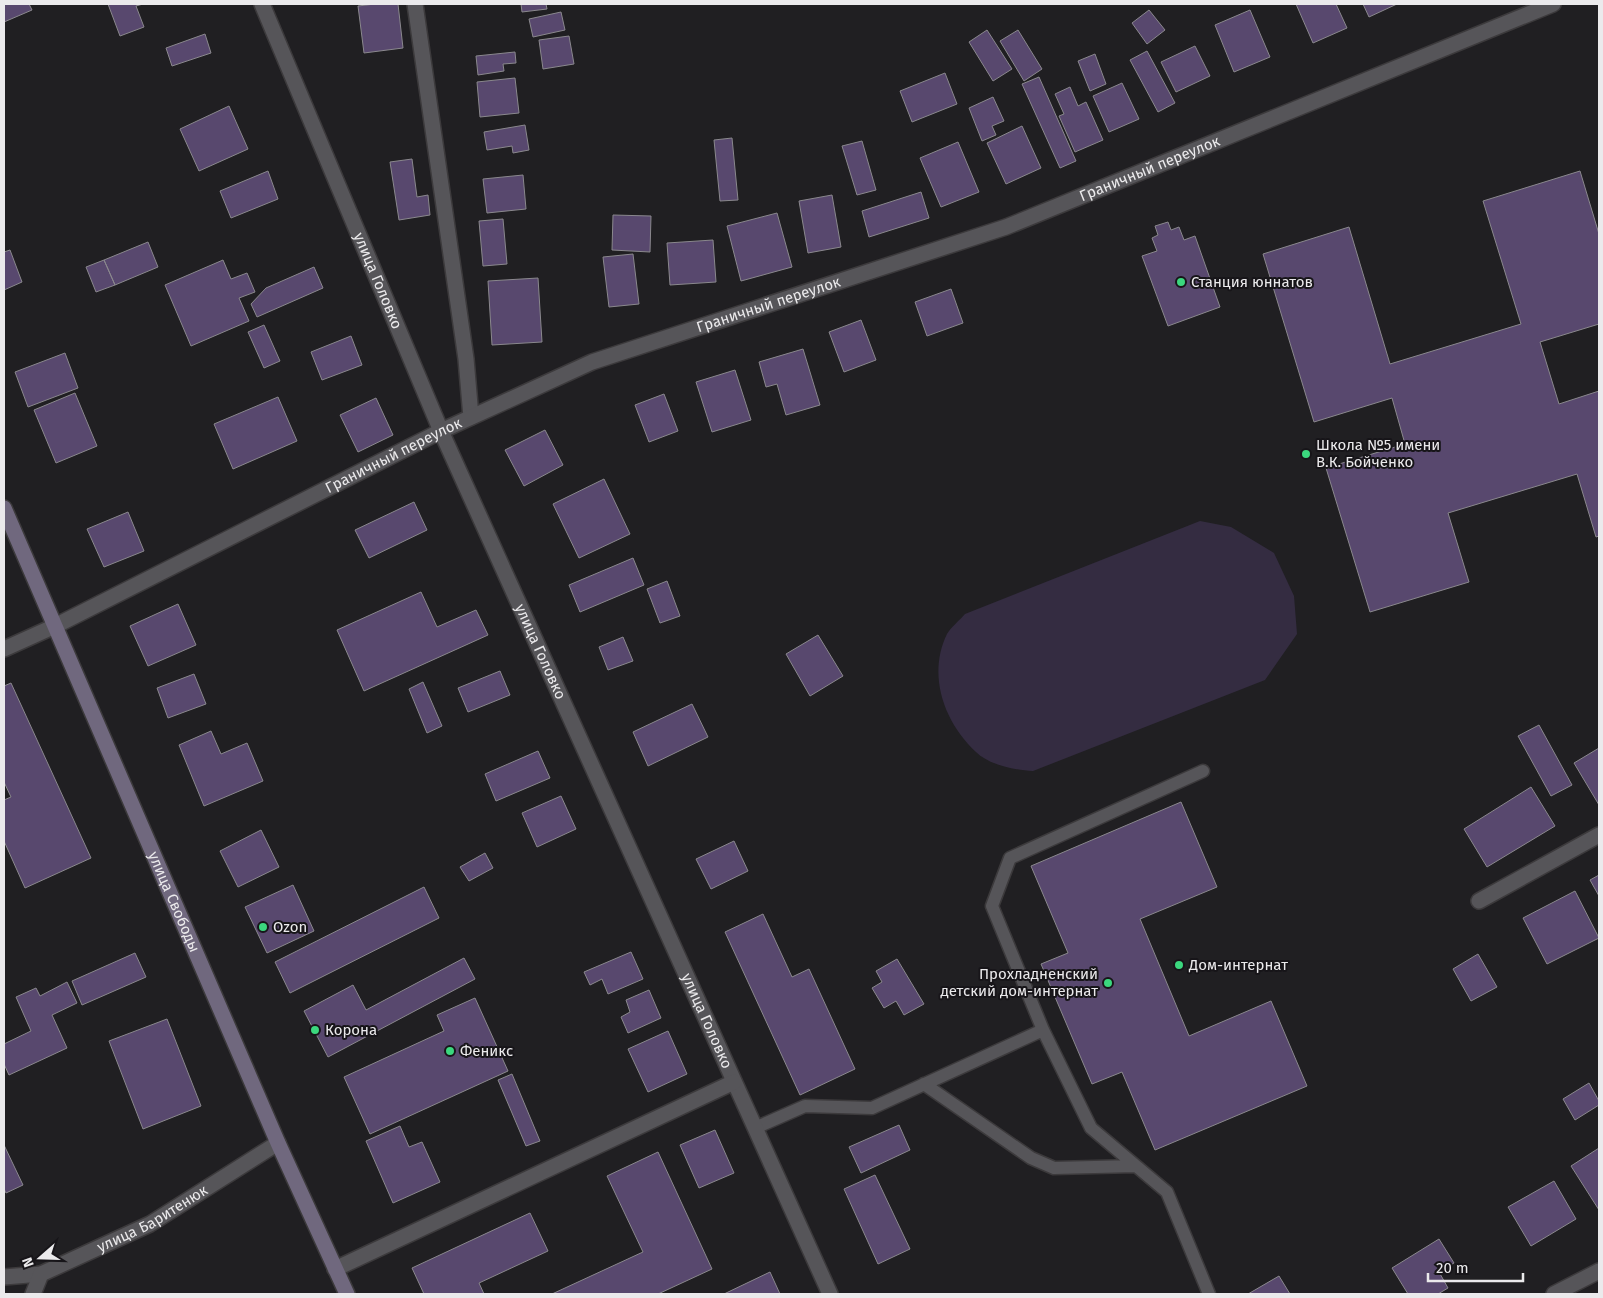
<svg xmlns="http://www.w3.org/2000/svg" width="1603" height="1298" font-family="'Fira Sans',sans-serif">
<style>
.green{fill:#342c41}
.building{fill:#58486e;stroke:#8a888d}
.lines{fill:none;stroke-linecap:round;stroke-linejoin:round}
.lane-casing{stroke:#3c3a3c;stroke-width:15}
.street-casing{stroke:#3c3a3c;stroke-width:18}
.secondary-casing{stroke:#3c3a3c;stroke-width:18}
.lane{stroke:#565559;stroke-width:12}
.street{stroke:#565559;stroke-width:15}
.secondary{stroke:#70687e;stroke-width:15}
.poi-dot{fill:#3bd77e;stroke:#171519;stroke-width:2}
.labels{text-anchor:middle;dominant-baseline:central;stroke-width:4;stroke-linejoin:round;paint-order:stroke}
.street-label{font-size:15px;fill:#ebeaec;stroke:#171519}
.poi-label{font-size:15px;fill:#ebeaec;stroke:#171519;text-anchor:start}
</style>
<rect width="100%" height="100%" fill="#201f22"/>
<path class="green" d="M1200,521L1231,527L1274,553L1294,596L1297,634L1265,680L1033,771C1015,770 989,765 976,752C944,722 927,675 947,634C951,627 960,620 965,614Z"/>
<path class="building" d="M4,4H29L32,10L4,22Z
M108,4H143L136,6L144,27L120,36Z
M375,4H398L403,48L364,53L358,6Z
M521,4H546L547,9L522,12Z
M1296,4H1336L1347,28L1313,43Z
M1363,4H1397L1369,17Z
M1149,10L1165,30L1147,44L1132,23Z
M1250,10L1270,57L1234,72L1215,25Z
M561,12L565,30L533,37L529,19Z
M987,30L1012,69L993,81L969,42Z
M1018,30L1042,69L1024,81L1000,41Z
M205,34L211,53L172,66L166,48Z
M569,36L574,64L543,69L539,40Z
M1195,46L1210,76L1176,92L1161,62Z
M1147,51L1175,103L1158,112L1130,60Z
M515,52L516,63L503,64L504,71L478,75L476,56Z
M1095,54L1106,84L1090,91L1078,61Z
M945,73L957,104L912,122L900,91Z
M1039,77L1076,161L1060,168L1022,84Z
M515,78L519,113L480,117L477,82Z
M1122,83L1139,119L1109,132L1093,96Z
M1070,87L1078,106L1086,102L1103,140L1075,152L1059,116L1064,114L1055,94Z
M993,97L1004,121L992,126L996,135L982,141L969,108Z
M229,106L248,149L199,171L180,129Z
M525,125L529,150L513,153L512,146L487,150L484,132Z
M1022,126L1041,168L1006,184L987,143Z
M732,138L738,200L720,201L714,140Z
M862,141L876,190L857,195L842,146Z
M958,142L979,192L941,207L920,158Z
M412,159L417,197L428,195L430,215L399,220L390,162Z
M268,171L278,199L231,218L220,191Z
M1580,171L1599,234V324L1540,342L1559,404L1599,391V536L1596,537L1577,474L1448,513L1469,582L1370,612L1326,468L1405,444L1392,398L1314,422L1263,254L1349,227L1390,364L1521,324L1483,201Z
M523,175L526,209L487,213L483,179Z
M921,192L929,218L869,237L862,211Z
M832,195L841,247L808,253L799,201Z
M777,213L792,267L741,281L727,226Z
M613,215L651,216L650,252L612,250Z
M503,219L507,264L483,266L479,221Z
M1168,222L1171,230L1179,227L1184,240L1195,236L1220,307L1168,326L1142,256L1157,251L1152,238L1158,235L1155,226Z
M713,240L716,282L670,285L667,243Z
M148,242L158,267L115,285L104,260Z
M10,250L22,282L4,290V252Z
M633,254L639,304L609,307L603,257Z
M104,260L115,285L96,292L86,267Z
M223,260L231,279L247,273L255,292L239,298L249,321L191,346L165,285Z
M314,267L323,288L257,317L251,304L266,288Z
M538,278L542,342L492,345L488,281Z
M951,289L963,323L927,336L915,302Z
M861,320L876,360L844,372L829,332Z
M264,325L280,361L264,368L248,332Z
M351,336L362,365L322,380L311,352Z
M803,349L820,405L786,415L777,384L766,387L759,362Z
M65,353L78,388L28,407L15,372Z
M735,370L751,420L712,432L696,382Z
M75,393L97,446L56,463L34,410Z
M664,394L678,431L649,442L635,405Z
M278,397L297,441L233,469L214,424Z
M376,398L393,435L358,452L340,415Z
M545,430L563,465L524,486L505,450Z
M604,479L630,534L579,558L553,504Z
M414,502L427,530L369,558L355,530Z
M128,512L144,551L104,567L87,529Z
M633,558L644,585L580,612L569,585Z
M667,581L680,616L660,623L647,589Z
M421,592L437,627L476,610L488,635L364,691L337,630Z
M178,604L196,645L148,666L130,626Z
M818,635L843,676L810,696L786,654Z
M623,637L633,661L608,670L599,647Z
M500,671L510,695L468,712L458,688Z
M194,674L206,704L168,718L157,688Z
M423,682L442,726L427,733L409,689Z
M11,683L91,858L25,888L4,841V800L11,797L4,782V686Z
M692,704L708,737L648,766L633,732Z
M1539,725L1572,785L1551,796L1518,736Z
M211,731L221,754L247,743L263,781L204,806L179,745Z
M1599,748V805L1574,763Z
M538,751L550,778L496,801L485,774Z
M1531,787L1555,826L1487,867L1464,829Z
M561,796L576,829L537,847L522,813Z
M1181,802L1217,887L1140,919L1189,1036L1271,1001L1307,1086L1155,1150L1122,1072L1092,1084L1041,964L1068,953L1031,866Z
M261,830L279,867L238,887L220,851Z
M734,841L748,871L711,889L696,859Z
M485,853L493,868L469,881L460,867Z
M1599,875V896L1590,880Z
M293,885L314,931L267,953L245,907Z
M424,887L439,918L290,993L275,962Z
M1575,891L1599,938L1547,964L1523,918Z
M763,914L792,977L809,969L855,1069L800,1095L725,932Z
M631,952L643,979L608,994L602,979L590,985L584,972Z
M135,953L146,977L82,1005L72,981Z
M1478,954L1497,987L1471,1001L1453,969Z
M464,958L475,979L328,1057L304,1011L353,985L366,1010Z
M897,959L924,1004L904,1015L896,1001L884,1008L872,988L882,982L876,971Z
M67,982L77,1003L52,1015L67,1048L9,1075L4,1064V1044L31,1031L16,997L36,988L40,996Z
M649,990L661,1018L628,1033L621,1017L630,1012L626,1000Z
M475,998L508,1071L370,1134L344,1077L444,1031L437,1015Z
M167,1019L201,1106L143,1129L109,1041Z
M668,1031L687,1074L648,1092L628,1049Z
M512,1074L540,1141L526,1146L498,1080Z
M1589,1083L1599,1101V1105L1575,1120L1563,1099Z
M899,1125L910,1150L861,1173L849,1147Z
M400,1126L409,1147L422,1142L440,1182L393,1203L366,1141Z
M715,1130L734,1173L699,1188L680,1145Z
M4,1145L23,1185L6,1193L4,1189Z
M1599,1148V1210L1571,1166Z
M658,1152L712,1269L658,1294H552L643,1252L607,1176Z
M875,1175L910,1249L878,1264L844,1189Z
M1554,1181L1576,1219L1531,1246L1508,1207Z
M530,1213L548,1251L479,1283L484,1294H424L412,1268Z
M1439,1239L1454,1263L1439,1272L1448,1288L1438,1294H1408L1392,1268Z
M770,1272L780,1294H724Z
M1279,1276L1290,1294H1248Z"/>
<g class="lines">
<defs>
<path id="lane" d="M1203,771L1010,858L992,906L1043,1030L1091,1128L1167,1192L1209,1294
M924,1084L1031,1158L1054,1168L1135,1166
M755,1128L805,1106L872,1108L1043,1030"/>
<g id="street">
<path id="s1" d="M262,4L441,431L830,1294"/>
<path d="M415,4L466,359L471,417"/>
<path id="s2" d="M4,649L55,626L441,431L592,362L1006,227L1553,4"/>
<path d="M1479,901L1599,835"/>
<path d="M335,1269L734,1082"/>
<path d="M4,1277L41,1274"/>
<path id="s3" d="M33,1294L41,1274L150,1224L278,1143"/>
<path d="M1554,1294L1599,1271"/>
</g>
<g id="secondary">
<path id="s4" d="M4,508L278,1143L347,1294"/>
</g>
</defs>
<use href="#lane" class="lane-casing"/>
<use href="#street" class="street-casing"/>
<use href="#secondary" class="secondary-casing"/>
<use href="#lane" class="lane"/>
<use href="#street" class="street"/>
<use href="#secondary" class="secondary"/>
</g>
<g class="poi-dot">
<circle cx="1181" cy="282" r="5"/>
<circle cx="1306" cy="454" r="5"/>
<circle cx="263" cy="927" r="5"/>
<circle cx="1179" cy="965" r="5"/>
<circle cx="1108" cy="983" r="5"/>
<circle cx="315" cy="1030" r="5"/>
<circle cx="450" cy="1051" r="5"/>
</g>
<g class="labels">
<g class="street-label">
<text stroke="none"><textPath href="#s2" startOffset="1245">Граничный переулок</textPath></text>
<text stroke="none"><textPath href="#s1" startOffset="300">улица Головко</textPath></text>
<text stroke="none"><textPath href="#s2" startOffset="840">Граничный переулок</textPath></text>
<text stroke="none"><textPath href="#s2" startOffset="435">Граничный переулок</textPath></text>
<text stroke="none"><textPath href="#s1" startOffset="705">улица Головко</textPath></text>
<text stroke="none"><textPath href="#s4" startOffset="429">улица Свободы</textPath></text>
<text stroke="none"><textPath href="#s1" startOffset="1110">улица Головко</textPath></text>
<text stroke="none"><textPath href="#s3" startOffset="146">улица Баритенюк</textPath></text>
</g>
<g class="poi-label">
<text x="1191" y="282">Станция юннатов</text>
<text x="1316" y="445">Школа №5 имени<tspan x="1316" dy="17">В.К. Бойченко</tspan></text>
<text x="273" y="927">Ozon</text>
<text x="1189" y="965">Дом-интернат</text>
<text x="1098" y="974" text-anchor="end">Прохладненский<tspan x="1098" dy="17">детский дом-интернат</tspan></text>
<text x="325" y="1030">Корона</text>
<text x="460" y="1051">Феникс</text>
</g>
</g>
<rect width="1603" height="1298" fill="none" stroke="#ebeaec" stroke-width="10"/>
<g transform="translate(40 1258) rotate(250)" stroke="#171519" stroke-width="4" paint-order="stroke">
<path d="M0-4L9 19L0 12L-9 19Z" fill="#ebeaec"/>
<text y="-8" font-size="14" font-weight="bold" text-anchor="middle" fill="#ebeaec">N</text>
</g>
<path d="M1428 1273v8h95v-8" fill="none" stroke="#ebeaec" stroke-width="2.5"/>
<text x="1436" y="1273" font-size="15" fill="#ebeaec" stroke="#171519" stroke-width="4" paint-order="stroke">20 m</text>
</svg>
